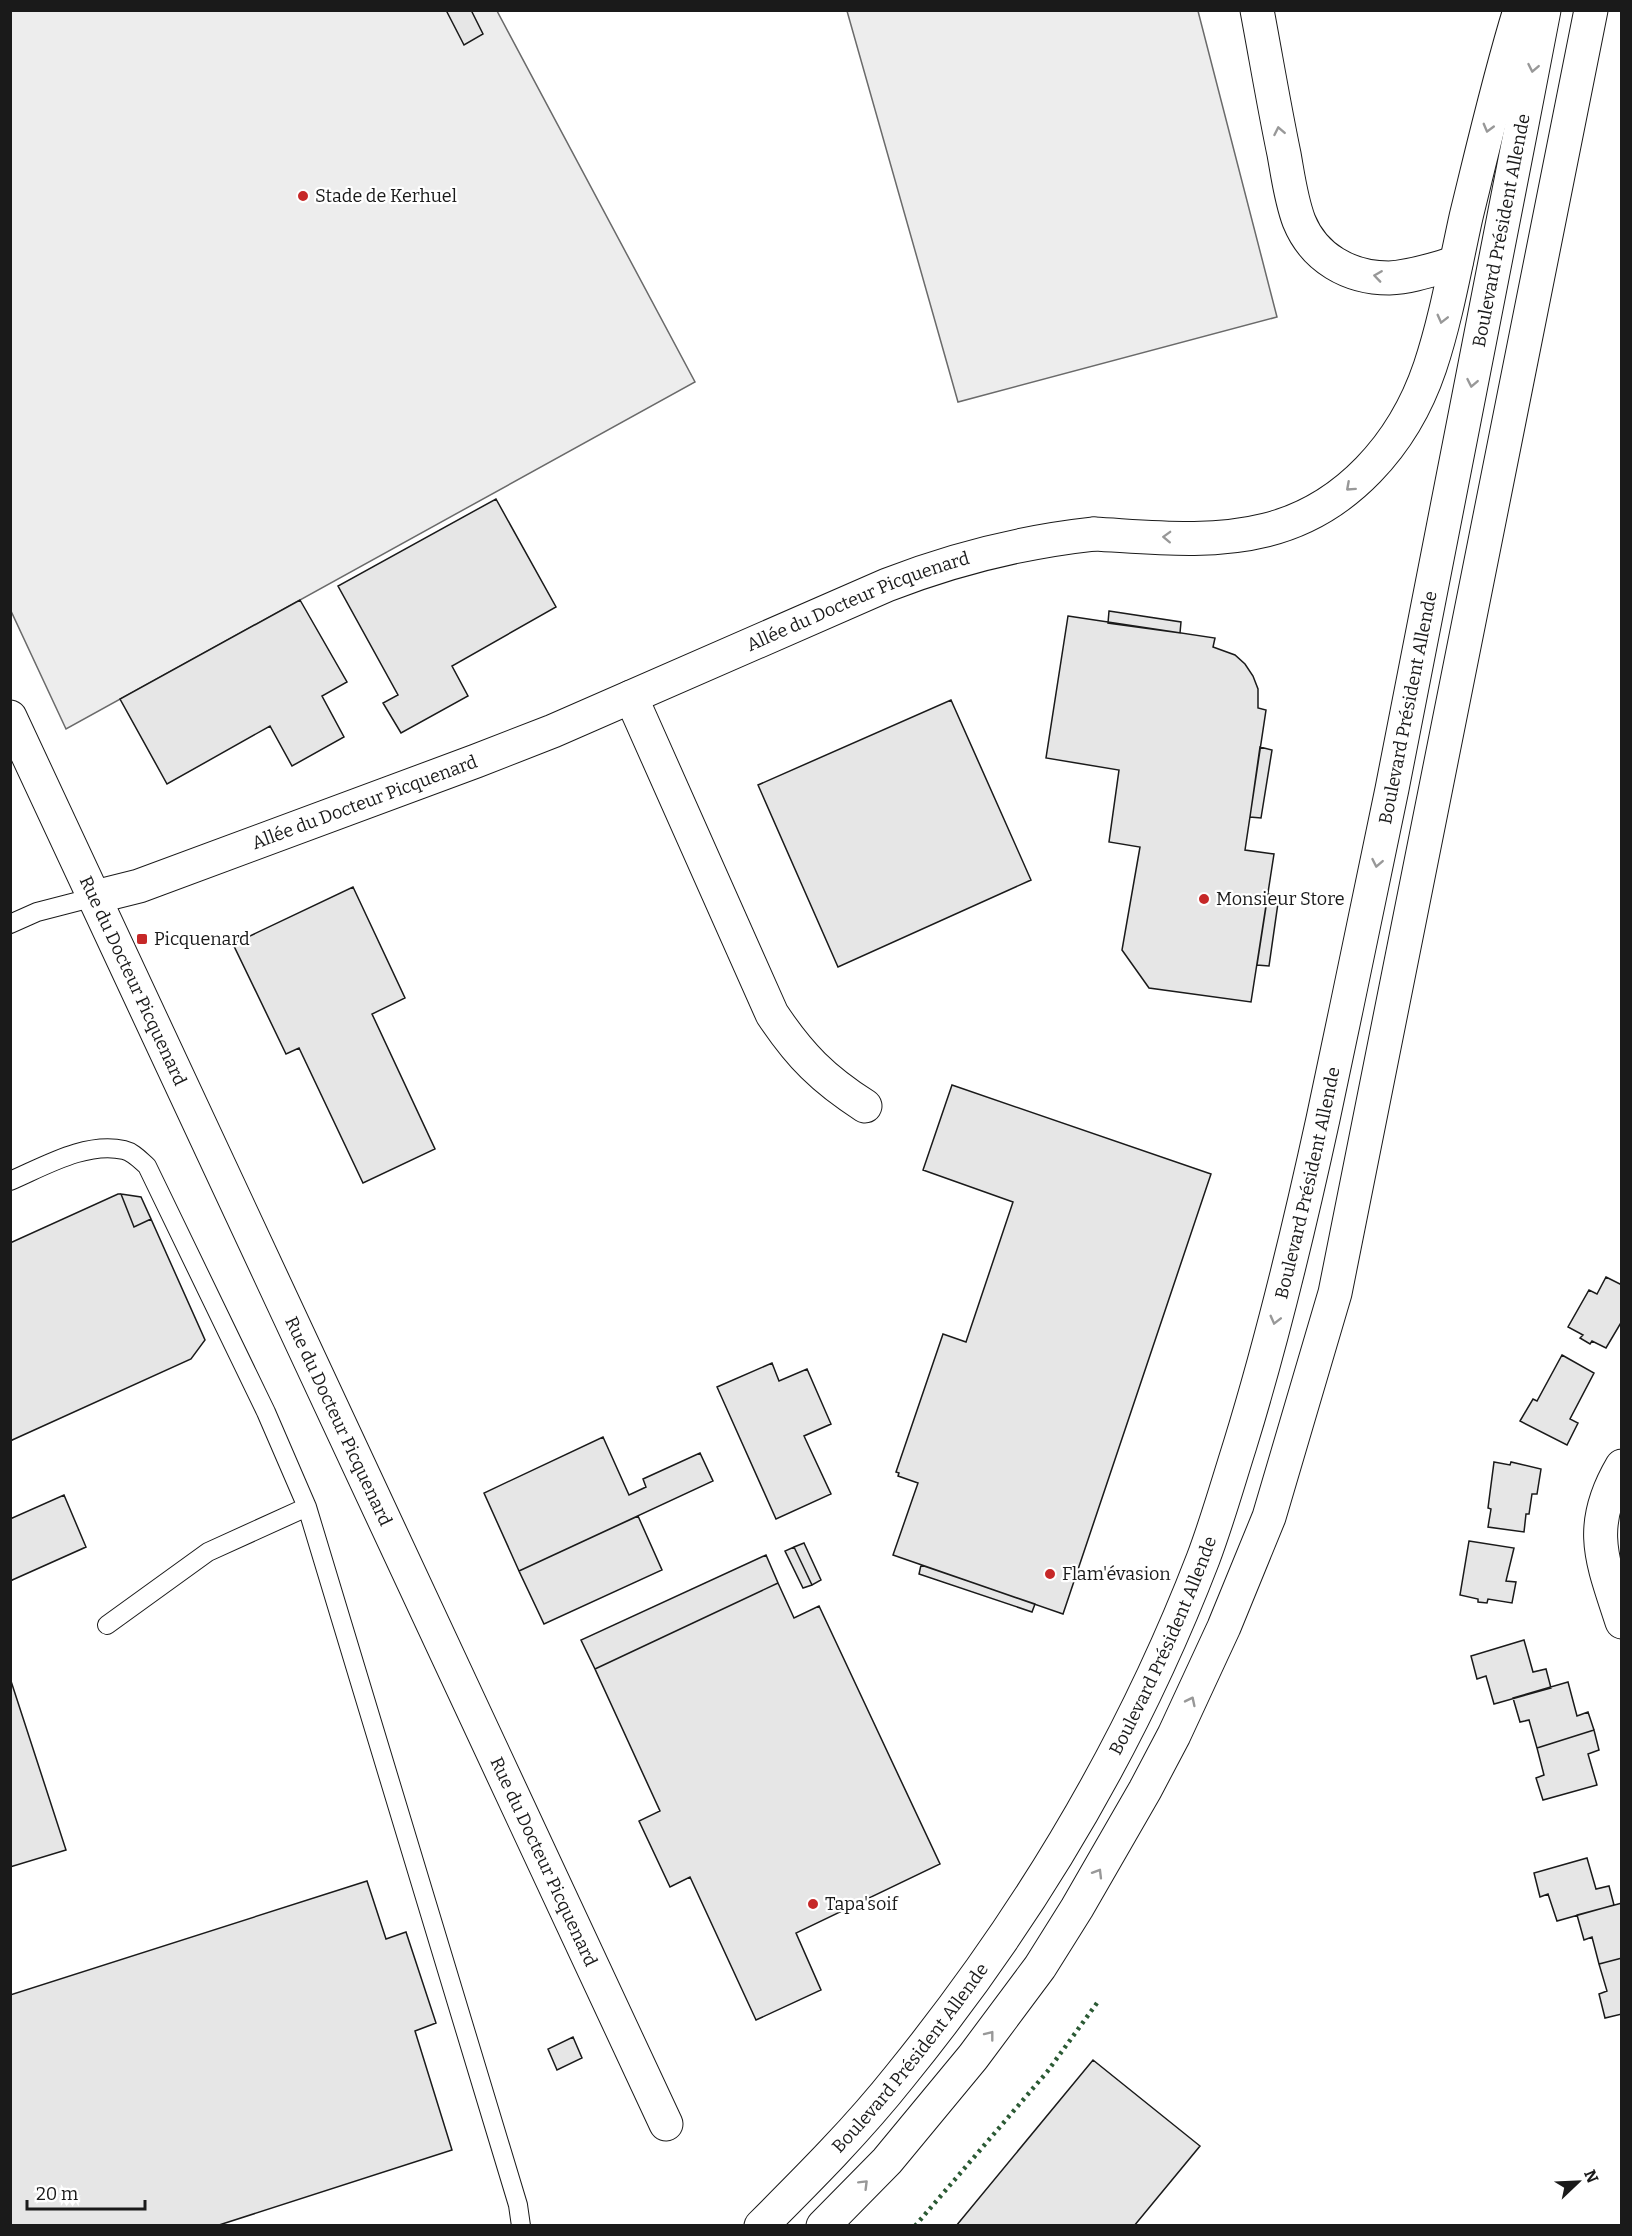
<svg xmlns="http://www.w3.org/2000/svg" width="1632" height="2236" font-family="Bitter,serif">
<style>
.built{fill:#ededed;stroke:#6a6a6a;stroke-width:1.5}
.building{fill:#e6e6e6;stroke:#1a1a1a;stroke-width:1.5}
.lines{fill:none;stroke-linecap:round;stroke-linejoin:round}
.service-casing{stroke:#1a1a1a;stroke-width:20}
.minor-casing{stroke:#1a1a1a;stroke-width:35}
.primary-casing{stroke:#1a1a1a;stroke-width:35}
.service{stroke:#fff;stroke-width:18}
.minor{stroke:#fff;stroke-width:33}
.primary{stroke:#fff;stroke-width:33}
.hedge{stroke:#2b5a34;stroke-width:4.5;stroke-dasharray:3 4.5;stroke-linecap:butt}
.oneway{stroke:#989898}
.poi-dot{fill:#c62828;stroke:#fff;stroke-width:2}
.labels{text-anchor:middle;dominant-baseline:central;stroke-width:4.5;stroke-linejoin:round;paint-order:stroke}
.poi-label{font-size:18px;fill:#1a1a1a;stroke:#fff;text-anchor:start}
.street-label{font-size:18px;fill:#1a1a1a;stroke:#fff}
</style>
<rect width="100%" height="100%" fill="#fff"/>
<path class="built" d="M10,11H497L695,382L66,729L11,611Z
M847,11H1198L1277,317L958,402Z"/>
<path class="building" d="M446,10H471L483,34L464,45Z
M496,499L556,607L452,666L468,696L401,733L383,703L398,695L338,586Z
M300,600L347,682L322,696L344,737L292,766L270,726L167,784L120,699Z
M1109,611L1181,622L1180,633L1108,623Z
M1068,616L1215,638L1213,647L1235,655L1245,664L1253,676L1258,689V708L1266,710L1245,850L1274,854L1251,1002L1149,988L1122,950L1140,847L1109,842L1119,770L1046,758Z
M951,700L1031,880L838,967L758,785Z
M1260,747L1272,750L1261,818L1250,817Z
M353,887L405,998L372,1014L435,1149L363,1183L299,1048L286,1054L233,944Z
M1268,894L1279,896L1269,966L1257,965Z
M952,1085L1211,1174L1063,1614L893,1555L918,1483L898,1476L899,1473L896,1472L943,1334L966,1342L1013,1202L923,1170Z
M118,1194H121L134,1227L151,1219L205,1340L191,1359L10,1441V1243Z
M121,1194L141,1197L151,1219L134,1227Z
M1606,1277L1622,1285V1321L1606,1348L1592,1341L1590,1344L1580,1338L1583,1335L1568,1327L1589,1290L1597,1294Z
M1562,1355L1594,1373L1570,1419L1578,1423L1567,1445L1520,1421L1533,1399L1537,1401Z
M772,1363L779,1381L807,1369L831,1424L804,1436L831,1494L776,1519L717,1387Z
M603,1437L629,1495L646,1487L643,1479L700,1453L713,1481L519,1571L484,1493Z
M1494,1462L1510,1465L1511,1462L1541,1469L1537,1494H1532L1529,1514H1526L1524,1532L1488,1527L1491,1509L1488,1508Z
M64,1495L86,1547L10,1581V1519Z
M638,1516L662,1570L544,1624L519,1571Z
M1469,1541L1514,1548L1506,1581L1516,1582L1512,1603L1488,1599L1487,1603L1478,1602V1599L1460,1595Z
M804,1543L821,1580L812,1585L794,1547Z
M794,1547L812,1585L803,1588L785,1551Z
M766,1555L778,1583L595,1669L581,1640Z
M921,1565L1035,1604L1032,1612L919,1574Z
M778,1583L794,1618L819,1606L940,1864L796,1933L821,1990L756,2020L690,1877L670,1887L639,1821L660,1811L595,1669Z
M1524,1640L1533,1672L1546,1669L1551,1688L1494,1704L1486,1676L1477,1679L1471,1656Z
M10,1678L66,1850L10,1867Z
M1568,1682L1577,1716L1588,1712L1594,1730L1537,1748L1529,1720L1520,1722L1513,1698Z
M1594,1730L1599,1750L1588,1754L1597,1785L1543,1800L1536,1778L1544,1775L1537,1748Z
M1587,1858L1596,1889L1609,1886L1614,1905L1557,1921L1548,1894L1540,1897L1534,1873Z
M367,1881L386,1939L406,1932L436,2023L415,2031L452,2150L216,2226H10V1995Z
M1622,1903V1958L1599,1964L1592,1937L1584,1940L1577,1915Z
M1622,1958V2014L1605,2018L1599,1994L1607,1991L1599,1964Z
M573,2037L582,2058L557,2070L548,2049Z
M1093,2060L1200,2146L1134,2226H956Z"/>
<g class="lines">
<defs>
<path id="service" d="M10,924L37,912L95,897
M10,1181C43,1167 86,1141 124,1150C133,1152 140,1160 147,1166L266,1412L307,1507L518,2205L521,2226
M107,1625L208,1552L307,1507"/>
<g id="minor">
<path d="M631,697L772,1014C800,1056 823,1079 865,1106"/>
<path id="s1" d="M10,717L666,2124"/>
<path id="s2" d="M95,897L139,886L476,761L553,731L887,585C956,558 1021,542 1094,534"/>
<path d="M1622,1466C1586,1527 1602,1560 1622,1622"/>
</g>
<g id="primary">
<path d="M1257,10C1266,58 1274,106 1284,154C1288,176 1291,200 1299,221C1314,258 1349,278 1389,278C1412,277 1434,269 1456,263"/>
<path d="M1094,534C1151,537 1211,544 1266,530C1346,510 1404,444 1430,367C1446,319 1455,267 1466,217C1483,148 1499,78 1520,10"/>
<path id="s3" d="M761,2226C809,2178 858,2129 900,2076C1026,1921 1131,1746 1203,1559C1217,1522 1228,1483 1240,1445C1273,1338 1299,1229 1323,1119C1346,1009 1370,899 1392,789C1443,530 1494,270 1544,10"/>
<path d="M823,2226L887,2161L973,2057L1040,1967L1077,1908L1145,1790L1174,1735L1224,1627L1269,1517L1335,1293L1591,10"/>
</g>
</defs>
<use href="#service" class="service-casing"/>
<use href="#minor" class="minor-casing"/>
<use href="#primary" class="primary-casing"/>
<use href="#service" class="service"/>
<use href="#minor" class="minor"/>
<use href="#primary" class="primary"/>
<path class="hedge" d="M1622,1516V1518
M915,2226L1047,2072L1097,2003"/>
</g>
<defs><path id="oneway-chevron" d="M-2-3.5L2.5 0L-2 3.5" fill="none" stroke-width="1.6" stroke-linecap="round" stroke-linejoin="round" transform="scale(1.5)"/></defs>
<g class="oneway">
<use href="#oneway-chevron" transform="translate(1533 68) rotate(101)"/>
<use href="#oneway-chevron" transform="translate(1488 128) rotate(105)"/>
<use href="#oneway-chevron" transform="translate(1279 131) rotate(-101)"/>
<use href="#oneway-chevron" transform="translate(1378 276) rotate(-172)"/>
<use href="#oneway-chevron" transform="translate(1442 319) rotate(104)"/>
<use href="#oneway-chevron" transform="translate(1472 383) rotate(101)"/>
<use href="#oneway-chevron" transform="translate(1350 487) rotate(138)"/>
<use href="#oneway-chevron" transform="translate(1167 537) rotate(-178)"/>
<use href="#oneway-chevron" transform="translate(1377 863) rotate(101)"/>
<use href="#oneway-chevron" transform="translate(1275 1320) rotate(104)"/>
<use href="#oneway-chevron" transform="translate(1191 1701) rotate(-64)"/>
<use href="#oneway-chevron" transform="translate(1098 1873) rotate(-59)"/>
<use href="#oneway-chevron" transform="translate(990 2035) rotate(-52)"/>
<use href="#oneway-chevron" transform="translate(864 2184) rotate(-45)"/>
</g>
<g class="poi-dot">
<circle cx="303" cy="196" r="6"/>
<circle cx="1204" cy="899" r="6"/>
<rect x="136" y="933" width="12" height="12" rx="3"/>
<circle cx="1050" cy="1574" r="6"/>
<circle cx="813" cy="1904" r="6"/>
</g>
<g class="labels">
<g class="poi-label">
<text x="315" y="196">Stade de Kerhuel</text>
<text x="1216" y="899">Monsieur Store</text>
<text x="154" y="939">Picquenard</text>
<text x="1062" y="1574">Flam'évasion</text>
<text x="825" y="1904">Tapa'soif</text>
</g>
<g class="street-label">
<text stroke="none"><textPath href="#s3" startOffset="2169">Boulevard Président Allende</textPath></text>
<text stroke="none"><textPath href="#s2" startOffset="819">Allée du Docteur Picquenard</textPath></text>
<text stroke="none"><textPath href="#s3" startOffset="1683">Boulevard Président Allende</textPath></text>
<text stroke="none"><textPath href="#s2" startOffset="286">Allée du Docteur Picquenard</textPath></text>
<text stroke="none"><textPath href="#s1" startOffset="291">Rue du Docteur Picquenard</textPath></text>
<text stroke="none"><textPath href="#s3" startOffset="1197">Boulevard Président Allende</textPath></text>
<text stroke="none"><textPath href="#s1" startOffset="777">Rue du Docteur Picquenard</textPath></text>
<text stroke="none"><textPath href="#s3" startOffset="711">Boulevard Président Allende</textPath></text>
<text stroke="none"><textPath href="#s1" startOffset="1263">Rue du Docteur Picquenard</textPath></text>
<text stroke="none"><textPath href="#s3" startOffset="225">Boulevard Président Allende</textPath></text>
</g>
</g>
<rect width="1632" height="2236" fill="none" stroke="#1a1a1a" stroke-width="24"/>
<g transform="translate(1578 2182) rotate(67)" stroke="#ffffff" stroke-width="4.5" paint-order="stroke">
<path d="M0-4.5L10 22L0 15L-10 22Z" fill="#1a1a1a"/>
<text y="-9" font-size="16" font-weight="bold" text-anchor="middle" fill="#1a1a1a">N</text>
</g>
<path d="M27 2200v9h118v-9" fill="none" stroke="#1a1a1a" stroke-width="3"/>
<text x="36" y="2200" font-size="18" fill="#1a1a1a" stroke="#ffffff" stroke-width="4.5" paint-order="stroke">20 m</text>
</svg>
